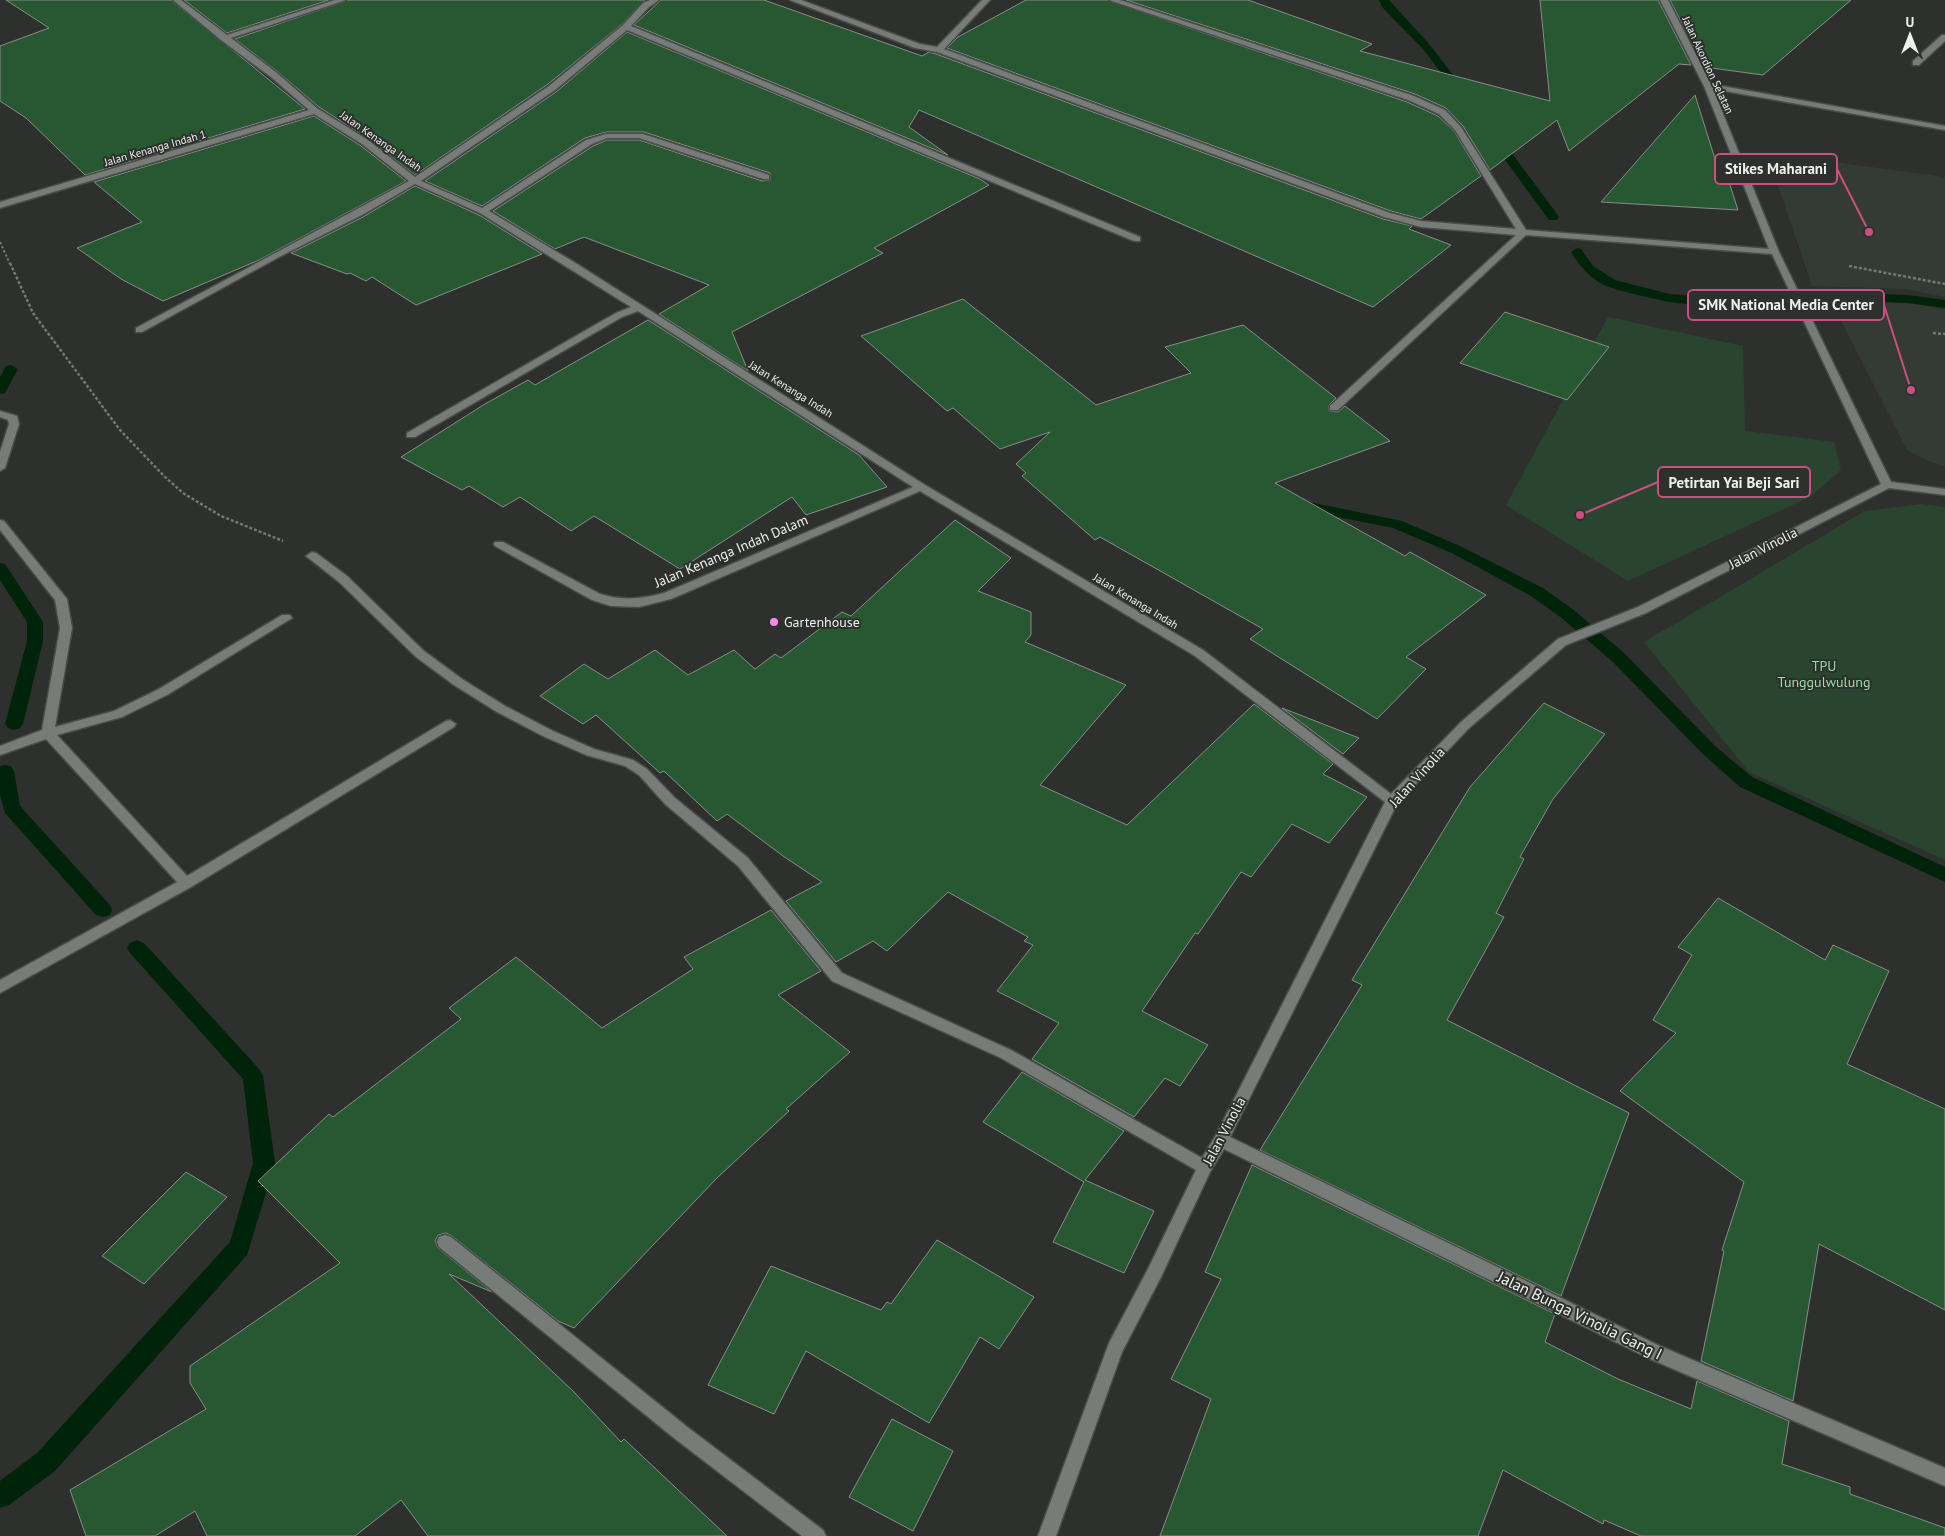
<svg xmlns="http://www.w3.org/2000/svg" width="1945" height="1536" font-family="'PT Sans',sans-serif">
<style>
.built{fill:#343b35}
.green{fill:#2a452f}
.lines{fill:none;stroke-linecap:round;stroke-linejoin:round}
.stream{fill:#002409;fill-rule:evenodd}
.building{fill:#275832;stroke:#898c89}
.minor-casing{stroke:#494c4a;stroke-width:3}
.path-far1{stroke:#747774;stroke-width:2;stroke-dasharray:2.5 2;stroke-linecap:butt}
.path{stroke:#747774;stroke-width:2.5;stroke-dasharray:3 2;stroke-linecap:butt}
.minor{fill:#787c79;fill-rule:evenodd}
.poi-dot{fill:#f589ef;stroke:#2d302d;stroke-width:2}
.labels{text-anchor:middle;dominant-baseline:central;stroke-width:4;stroke-linejoin:round;paint-order:stroke}
.far-street-label{font-size:11px;fill:#eff1ef;stroke:#2d302d}
.street-label{font-size:14px;fill:#eff1ef;stroke:#2d302d}
.poi-label{font-size:14px;fill:#eff1ef;stroke:#2d302d;text-anchor:start}
.park-label{font-size:14px;fill:#96dfa3;stroke:#2d302d}
.near-street-label{font-size:16px;fill:#eff1ef;stroke:#2d302d}
.leader{fill:none;stroke:#cd4e80;stroke-width:2}
.callout-dot{fill:#cd4e80;stroke:#2d302d;stroke-width:2}
.callout{fill:#2d302d;stroke:#cd4e80;stroke-width:2}
.callout-label{font-size:15px;text-anchor:middle;font-weight:bold;fill:#eff1ef}
</style>
<rect width="100%" height="100%" fill="#2d302d"/>
<path class="built" d="M1767,153L1945,177V297L1905,289L1812,286Z
M1832,303H1895L1914,304L1945,310V466L1928,461L1907,450Z"/>
<path class="green" d="M1608,317L1743,346L1745,431L1834,442L1841,470L1810,497L1628,581L1506,505Z
M1922,504L1945,507V860L1749,772L1644,642L1865,511Z"/>
<g class="lines">
<path class="stream" d="M1379,0H1389L1430,45L1467,93L1466,95H1458L1423,49L1382,7Z
M1495,135L1499,136L1557,214L1559,217L1557,220H1549L1489,138Z
M1577,248L1581,249L1593,266L1615,280L1670,294L1740,299L1760,297L1766,301C1758,312 1685,304 1669,302C1652,298 1622,292 1606,286C1590,279 1580,266 1571,252Z
M1824,292L1908,295L1945,300V308L1908,303L1819,299L1818,296Z
M11,365L18,369L5,393L0,394V377L6,366Z
M1299,500L1402,521L1462,547L1543,588L1575,611L1625,654L1715,746L1752,777L1945,867V882L1740,787L1703,754L1613,662L1563,619L1531,596L1452,553L1393,528L1294,508L1292,505L1294,502Z
M0,563L5,564L43,622V641L23,724L20,728L14,730L8,728L5,724L27,641V622L0,580Z
M5,765L11,766L14,771L20,806L110,905L112,910L110,915L103,917L96,915L5,813L0,795V766Z
M137,940L144,943L260,1070L263,1076L275,1163L247,1255L55,1471L9,1505L0,1508V1481L37,1453L230,1242L253,1163L243,1079L130,953L127,948L130,943Z"/>
</g>
<path class="building" d="M6,0H171L305,109L85,175L26,118L0,101V46L49,28Z
M184,0H329L227,33Z
M348,0H645L622,24L548,84L415,175L369,139L319,107L278,72L235,39Z
M661,0H764L922,56L929,52L936,54L1383,219L1412,226L1409,229L1451,245L1373,307L919,110L909,127L948,155L634,25Z
M1026,0H1107L1407,102L1438,116L1454,131L1481,176L1421,219L1391,211L947,48L958,37Z
M1126,0H1248L1372,44L1360,51L1550,101L1540,0H1658L1691,65L1679,64L1569,151L1557,120L1490,170L1463,126L1446,108L1415,94Z
M1670,0H1851L1763,75L1704,67Z
M627,32L980,179L989,185L874,248L883,253L732,332L748,371L659,314L709,285L584,237L555,249L493,211L593,146L607,140H639L762,181L770,180V173L644,132H606L585,138L482,206L425,181L556,92Z
M1695,95L1715,159L1722,160L1738,210L1601,202Z
M314,116L361,146L406,181L259,260L163,301L121,279L77,248L142,222L94,182Z
M415,186L479,215L542,254L416,305L372,277L366,281L350,273L347,274L291,253L363,217Z
M963,299L1096,405L1191,373L1165,347L1243,325L1336,398L1329,405V411L1338,412L1345,406L1390,441L1275,483L1405,556L1410,552L1486,595L1406,657L1426,669L1377,719L1250,639L1263,629L1100,537L1095,540L1022,476L1026,473L1016,464L1050,432L1000,449L953,408L947,411L861,336Z
M1505,312L1609,347L1567,400L1460,363Z
M648,320L859,455L887,487L806,515L792,497L680,569L594,516L571,531L520,497L503,507L469,486L462,490L401,457L485,404L528,380L535,385Z
M955,520L1011,558L978,591L1031,612V635L1025,642L1126,685L1040,785L1127,825L1254,704L1333,764L1323,774L1367,797L1329,843L1292,824L1251,877L1241,872L1198,934L1195,933L1142,1011L1208,1045L1180,1086L1165,1078L1134,1117L1032,1059L1059,1023L997,991L1033,945L1024,941L1028,937L948,892L887,951L873,941L836,962L786,901L822,882L783,856L727,814L717,821L664,771L660,773L596,715L583,724L540,696L584,664L608,679L655,650L688,675L734,650L755,669L775,654L781,658L842,612L851,616Z
M1544,703L1605,734L1553,799L1520,857L1524,859L1496,913L1504,917L1447,1020L1629,1113L1561,1296L1260,1150L1362,985L1352,980L1470,787Z
M1282,708L1359,738L1343,754Z
M1718,898L1825,960L1833,945L1889,971L1847,1064L1945,1109V1310L1819,1244L1793,1401L1701,1361L1724,1251L1722,1250L1744,1182L1620,1091L1676,1033L1653,1020L1692,955L1678,947Z
M771,910L821,971L778,995L850,1052L786,1109L789,1111L717,1178L574,1328L558,1321L452,1236L446,1233L438,1235L435,1241L438,1248L492,1292L449,1274L574,1392L621,1442L624,1439L727,1536H428L401,1500L355,1536H207L195,1511L155,1536H86L70,1490L206,1409L190,1383V1366L340,1263L258,1181L329,1114L333,1117L461,1019L449,1008L516,957L602,1028L693,969L684,957Z
M1022,1072L1124,1131L1085,1180L1154,1211L1124,1273L1053,1242L1084,1182L983,1122Z
M1252,1165L1555,1314L1545,1342L1618,1379L1691,1409L1697,1381L1789,1421L1782,1464L1850,1487V1494L1945,1528V1536H1641L1604,1520L1603,1524L1503,1470L1478,1536H1160L1211,1399L1171,1379L1221,1279L1205,1272Z
M186,1172L227,1197L144,1284L102,1256Z
M937,1240L1034,1297L999,1349L980,1337L929,1423L806,1351L774,1414L708,1385L771,1266L881,1310L887,1302L891,1304Z
M892,1419L953,1451L913,1531L849,1497Z"/>
<g class="lines">
<defs>
<path id="minor" d="M173,0H181L227,35L335,0H346L231,38L277,73L318,109L368,140L415,177L549,86L623,25L643,3L650,0H659L649,7L631,26L1140,237V241H1134L627,30L555,90L421,181L482,208L586,140L606,134H643L769,175V179H763L639,138H607L592,144L489,211L577,264L925,485L1203,650L1391,794L1461,722L1558,639L1638,607L1881,484L1772,254L1526,235L1338,410H1330V406L1516,235L1421,227L1384,217L937,52L915,48L790,0H801L920,44L937,47L982,0H990L944,49L1390,213L1421,221L1516,229L1455,130L1439,114L1408,100L1109,0H1120L1414,96L1445,110L1461,127L1526,230L1769,249L1704,86L1660,0H1668L1711,84L1945,126V130L1713,89L1779,252L1891,482L1945,489V495L1889,488L1646,613L1566,645L1469,728L1397,804L1230,1137L1660,1346L1945,1468V1486L1648,1358L1224,1149L1210,1172L1161,1277L1122,1352L1056,1536H1038L1109,1343L1149,1267L1196,1170L1001,1058L832,981L738,866L665,804L639,775L625,766L586,755L545,737L497,712L454,685L416,657L339,582L306,556L312,552L316,553L347,576L424,651L462,679L505,706L553,731L594,749L633,760L647,769L675,798L748,858L842,973L1011,1050L1202,1158L1216,1135L1385,802L1195,656L920,491L671,599L639,607L611,606L592,600L495,546L494,544L495,542H503L600,594C623,601 641,599 664,593L913,487L638,311L622,317L415,437H407V433L616,313L631,307L480,213L415,184L362,215L279,257L142,332H136V328L409,181L362,144L314,114L0,208V202L309,110L271,77L221,40Z
M1942,35H1945V41L1919,65H1913V61Z
M0,411L17,416L19,424L5,468L0,471V452L9,424L8,420L0,417Z
M0,520L4,521L67,599L72,628L55,727L114,711L159,689L282,615H290L292,618L167,695L122,717L57,735L187,876L446,721L450,720L456,724L454,727L191,887L0,993V980L177,882L46,739L0,755V746L42,730L60,628L55,600L0,530Z
M445,1235L451,1237L686,1426L823,1530L826,1536H802L674,1438L439,1247L437,1242L439,1237Z"/>
</defs>
<use href="#minor" class="minor-casing"/>
<path class="path-far1" d="M0,242L10,264"/>
<path class="path" d="M10,263L33,313L120,430L164,476L183,493L221,516L283,541
M1849,266L1945,284
M1933,333L1945,334"/>
<use href="#minor" class="minor"/>
</g>
<circle class="poi-dot" cx="774" cy="622" r="5"/>
<g class="labels">
<g class="far-street-label">
<text transform="translate(1708 65) rotate(65)">Jalan Akordion Selatan</text>
<text transform="translate(381 141) rotate(35)">Jalan Kenanga Indah</text>
<text transform="translate(155 148) rotate(-16)">Jalan Kenanga Indah 1</text>
<text transform="translate(791 389) rotate(32)">Jalan Kenanga Indah</text>
<text transform="translate(1136 601) rotate(31)">Jalan Kenanga Indah</text>
</g>
<g class="street-label">
<text transform="translate(1763 548) rotate(-27)">Jalan Vinolia</text>
<text transform="translate(731 551) rotate(-23)">Jalan Kenanga Indah Dalam</text>
<text transform="translate(1417 777) rotate(-48)">Jalan Vinolia</text>
<text transform="translate(1224 1131) rotate(-62)">Jalan Vinolia</text>
</g>
<g class="poi-label">
<text x="784" y="622">Gartenhouse</text>
</g>
<g class="park-label">
<text x="1824" y="666">TPU<tspan x="1824" dy="16">Tunggulwulung</tspan></text>
</g>
<g class="near-street-label">
<text transform="translate(1580 1315) rotate(26)">Jalan Bunga Vinolia Gang I</text>
</g>
</g>
<path class="leader" d="M1869 232L1837 169M1911 390L1884 305M1580 515L1658 482"/>
<g class="callout-dot">
<circle cx="1869" cy="232" r="5"/>
<circle cx="1911" cy="390" r="5"/>
<circle cx="1580" cy="515" r="5"/>
</g>
<g class="callout">
<rect x="1715" y="154" width="122" height="30" rx="5"/>
<rect x="1688" y="290" width="196" height="30" rx="5"/>
<rect x="1658" y="467" width="152" height="30" rx="5"/>
</g>
<g class="callout-label">
<text x="1776" y="174">Stikes Maharani</text>
<text x="1786" y="310">SMK National Media Center</text>
<text x="1734" y="488">Petirtan Yai Beji Sari</text>
</g>
<g transform="translate(1910 35)" stroke="#2d302d" stroke-width="4" paint-order="stroke">
<path d="M0-4L9 19L0 12L-9 19Z" fill="#eff1ef"/>
<text y="-8" font-size="14" font-weight="bold" text-anchor="middle" fill="#eff1ef">U</text>
</g>
</svg>
